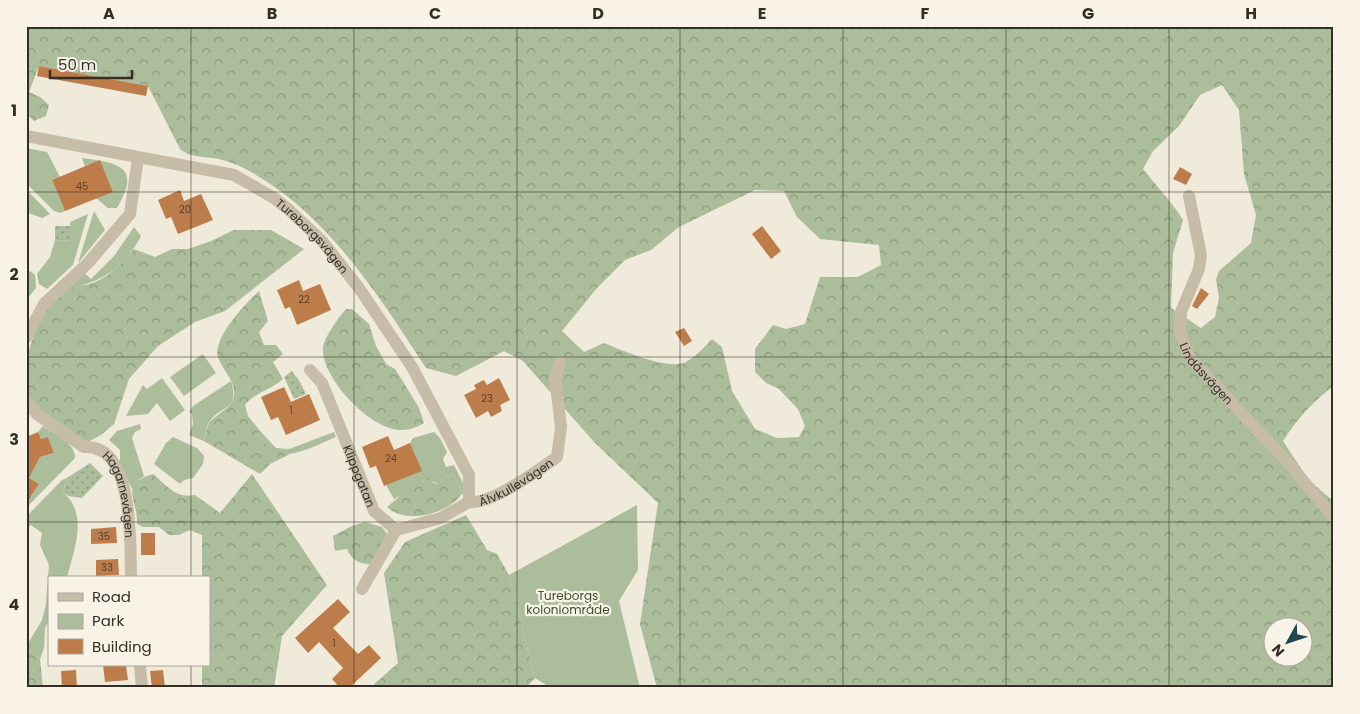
<svg xmlns="http://www.w3.org/2000/svg" width="1360" height="714" font-family="Poppins,sans-serif">
<style>
.green{fill:#abbd9b}
.forest{fill:url(#forest-crowns);fill-rule:evenodd}
.park{fill:url(#park-dots)}
.building{fill:#bd7d4b}
.lines{fill:none;stroke-linecap:round;stroke-linejoin:round}
.minor{stroke:#c6bca7;stroke-width:12}
.grid{fill:none;stroke:#342e27;stroke-width:1;stroke-opacity:0.55}
.labels{text-anchor:middle;dominant-baseline:central;stroke-width:4.5;stroke-linejoin:round;paint-order:stroke}
.number-label{font-size:10px;fill:#564230}
.street-label{font-size:12px;fill:#342e27;stroke:#f8f3e6}
.park-label{font-size:12px;fill:#3c502d;stroke:#f8f3e6}
.neatline{fill:none;stroke:#342e27;stroke-width:2}
.grid-label{font-size:16px;text-anchor:middle;font-weight:bold;fill:#342e27}
</style>
<defs>
<pattern id="forest-crowns" width="20" height="18" patternUnits="userSpaceOnUse" patternTransform="scale(1.25)"><rect width="20" height="18" fill="#abbd9b"/><path d="M2 6a3 3 0 1 1 6 0M12 15a3 3 0 1 1 6 0" fill="none" stroke="#8c9a7e"/></pattern>
<pattern id="park-dots" width="8" height="8" patternUnits="userSpaceOnUse" patternTransform="scale(1.25)"><rect width="8" height="8" fill="#abbd9b"/><path d="M2 2h.1M6 6h.1" fill="none" stroke="#8c9a7e" stroke-width="1.8" stroke-linecap="round"/></pattern>
</defs>
<rect width="100%" height="100%" fill="#efeada"/>
<path class="green" d="M26,148L47,152L60,177L52,180L65,211L60,213L54,211L26,183Z
M82,158C118,163 142,166 117,208H108L96,198L113,192L100,161L85,167Z
M26,189L50,214L42,218L26,212Z
M94,211L105,230L78,263Z
M88,214L73,265L47,289L39,284L37,274L50,257L55,240L71,241L70,222Z
M134,227L141,236C124,269 101,282 67,289L84,273L91,279L114,256Z
M30,271L35,275L36,288L26,300V274Z
M203,354L216,373L184,396L170,377Z
M162,378L185,410L170,421L157,403L148,414L126,416L143,385L147,389Z
M231,381C241,413 217,404 207,426C205,430 205,437 204,441L189,435L193,424L192,414L189,412L193,406Z
M140,424L141,429L135,432L132,438L144,476L138,480L132,489L120,464V450L109,440L117,431Z
M43,426C56,436 75,442 75,458L26,508V494L31,497L39,484L29,478L40,457L54,453L48,437L41,439L38,432Z
M261,432L276,448L289,449L334,432L336,437C318,444 287,463 269,449C265,445 261,439 257,434Z
M434,432L440,438L447,452L443,459L446,467L454,465L464,485V492L461,495C460,486 455,477 446,475L440,484L425,479L420,486L394,499L386,485L421,471L410,443L413,438Z
M173,437L197,448L204,456L203,464L193,478L184,480L180,484L154,464L166,443Z
M67,478L63,492C89,515 74,549 67,578H49V621L45,628L44,648L40,659L26,647L42,620L46,604L49,565L40,545L42,533L31,525L26,529V517L62,480Z
M637,505L638,570L619,601L640,688H551L535,678L509,575Z"/>
<path class="forest" d="M26,26H1334V386C1313,401 1297,419 1283,441L1308,479L1334,502V688H657L640,624L658,503L594,442L523,361L504,351L456,376L426,368C379,296 328,215 251,172C243,167 232,163 223,160C208,156 192,159 180,149L148,86L39,66L29,92L40,97L49,105L46,116L34,121L26,113ZM1222,85L1239,110L1244,174L1256,215L1251,243L1219,271L1216,279L1219,298L1215,317L1201,328L1171,308L1173,253L1183,220C1172,202 1156,186 1143,169L1153,151L1179,126L1200,95ZM755,190L784,191L797,217L820,239L879,245L881,265L858,277H820L805,324L786,329L773,325L755,349V372L766,383L779,389L798,409L805,426L799,437L777,438L755,429L732,391L722,347L712,339C704,347 697,356 686,362C669,371 621,350 604,343L584,352L562,331L597,288L625,260L651,250L679,227ZM1272,626H1302V656H1272Z
M234,230H271L304,249L225,311L195,322L158,346L129,379L114,424L101,435L88,442C67,429 39,418 28,395C16,368 41,303 67,289C73,286 83,286 89,284C108,279 122,263 134,249L155,257L172,249H188L211,241Z
M259,291L268,321L259,332L264,345H276L283,354L273,362L283,379C271,390 255,392 245,405L248,416L261,432L257,434C268,448 273,452 290,454L270,464L260,474L204,441C205,436 206,428 209,423C216,414 233,408 234,395C236,381 222,370 218,357C212,339 246,303 259,291Z
M346,309H352L369,324L376,346L386,364L395,369L404,383L419,408L424,423C417,427 410,430 403,430C372,432 321,378 323,348C324,337 339,317 346,309Z
M153,474C166,485 176,499 195,495L220,513L252,474L327,585L282,636L274,688H202V665H209V578H202V535L190,530L179,535H169L159,527H143L137,524C138,499 118,484 153,474Z
M446,475C455,477 460,486 461,495C447,514 406,525 387,507L405,492L420,486L425,479L429,478L434,483L440,484Z
M466,515L487,550L497,554L509,575L535,678L526,688H370L398,663L384,573L405,542Z
M365,522L382,527L387,534L370,564C358,564 351,559 347,549L335,551L333,536L352,526Z
M26,647L40,659L43,688H26Z"/>
<path class="park" d="M55,226H71V241L55,240Z
M292,371L300,382L306,394L294,399L284,377Z
M90,463L103,476L82,498L68,496L63,492L67,478Z"/>
<path class="building" d="M39,66L148,86L146,96L37,76Z
M100,160L113,192L65,211L52,180Z
M1180,167L1192,174L1186,185L1173,179Z
M180,190L184,201L201,194L213,220L178,234L171,217L166,219L158,200Z
M762,226L781,251L771,259L752,234Z
M299,280L303,291L320,284L331,310L297,325L290,307L285,309L277,290Z
M1201,288L1209,294L1197,309L1192,306Z
M684,328L692,341L684,346L675,332Z
M499,378L510,400L500,405L502,411L491,417L488,411L476,418L464,395L476,389L474,385L484,380L487,385Z
M284,387L291,402L309,394L320,420L286,435L278,417L271,420L261,397Z
M38,432L41,439L48,437L54,453L40,457L29,478L39,484L26,504V454L28,450L26,437Z
M388,436L394,450L410,443L422,471L384,486L376,466L370,468L362,447Z
M116,527L117,543L91,544V529Z
M141,533H155V555H141Z
M118,559L119,575L96,576V560Z
M338,599L350,612L333,628L358,654L369,645L381,658L349,688H340L332,679L343,668L319,642L308,653L295,638Z
M103,665H126L128,680L105,682Z
M76,670L77,688H62L61,671Z
M163,670L165,688H152L150,671Z"/>
<g class="lines">
<g class="minor">
<path id="s1" d="M26,136L234,175L274,198L288,209L322,241L359,288L412,367L469,475V502"/>
<path id="s2" d="M1189,196L1201,255L1199,269L1181,312L1180,333L1190,358L1291,466L1334,518"/>
<path d="M26,338L44,304L88,263L130,214L138,158"/>
<path id="s3" d="M310,370L322,383L374,511L396,530L441,518L469,502"/>
<path id="s4" d="M26,401L37,414L84,447C135,443 130,545 131,578"/>
<path id="s5" d="M469,502C491,505 538,470 557,457L561,427L555,377L560,362"/>
<path d="M362,589L396,530"/>
<path d="M140,665L142,688"/>
</g>
</g>
<path class="grid" d="M191,26V578M354,26V688M517,26V688M680,26V688M843,26V688M1006,26V688M1169,26V688M26,192H1334M26,357H1334M26,522H1334M191,665V688"/>
<g class="labels">
<g class="number-label">
<text x="82" y="186">45</text>
<text x="185" y="209">20</text>
<text x="304" y="299">22</text>
<text x="487" y="398">23</text>
<text x="291" y="410">1</text>
<text x="391" y="458">24</text>
<text x="104" y="536">35</text>
<text x="107" y="567">33</text>
<text x="334" y="643">1</text>
</g>
<g class="street-label">
<text stroke="none"><textPath href="#s1" startOffset="312">Tureborgsvägen</textPath></text>
<text stroke="none"><textPath href="#s2" startOffset="191">Lindåsvägen</textPath></text>
<text stroke="none"><textPath href="#s3" startOffset="118">Klippgatan</textPath></text>
<text stroke="none"><textPath href="#s5" startOffset="52">Älvkullevägen</textPath></text>
<text stroke="none"><textPath href="#s4" startOffset="142">Hagarnevägen</textPath></text>
</g>
<g class="park-label">
<text x="568" y="595">Tureborgs<tspan x="568" dy="14">koloniområde</tspan></text>
</g>
</g>
<rect width="1360" height="714" fill="none" stroke="#f8f3e6" stroke-width="55"/>
<rect x="48" y="576" width="162" height="90" fill="#f8f3e6" stroke="#aaa49a"/>
<rect x="58" y="593" width="25" height="8" fill="#c6bca7" stroke="#aaa49a"/>
<text x="92" y="602" font-size="15" fill="#342e27">Road</text>
<rect x="58" y="614" width="25" height="15" fill="#abbd9b" stroke="#aaa49a"/>
<text x="92" y="626" font-size="15" fill="#342e27">Park</text>
<rect x="58" y="639" width="25" height="15" fill="#bd7d4b" stroke="#aaa49a"/>
<text x="92" y="652" font-size="15" fill="#342e27">Building</text>
<g transform="translate(1288 642) rotate(230)"><circle r="24" fill="#f8f3e6" stroke="#aaa49a"/>
<path d="M0-4L9 19L0 12L-9 19Z" fill="#204552"/>
<text y="-8" font-size="14" font-weight="bold" text-anchor="middle" fill="#342e27">N</text>
</g>
<path d="M50 70v8h82v-8" fill="none" stroke="#342e27" stroke-width="2.5"/>
<text x="58" y="70" font-size="15" fill="#342e27" stroke="#f8f3e6" stroke-width="4" paint-order="stroke">50 m</text>
<rect x="28" y="28" width="1304" height="658" class="neatline"/>
<g class="grid-label">
<text x="109" y="19">A</text>
<text x="272" y="19">B</text>
<text x="435" y="19">C</text>
<text x="598" y="19">D</text>
<text x="762" y="19">E</text>
<text x="925" y="19">F</text>
<text x="1088" y="19">G</text>
<text x="1251" y="19">H</text>
<text x="14" y="116">1</text>
<text x="14" y="280">2</text>
<text x="14" y="445">3</text>
<text x="14" y="610">4</text>
</g>
</svg>
